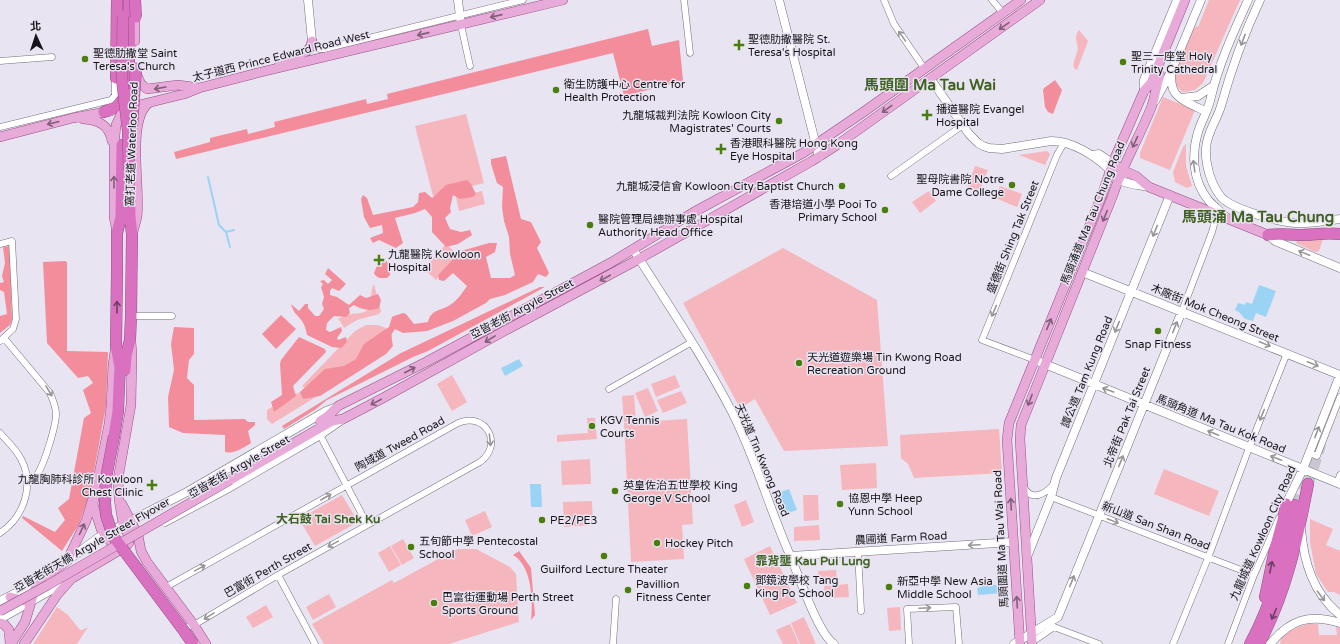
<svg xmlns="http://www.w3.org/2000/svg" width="1340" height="644" font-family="'Varela Round','Noto Sans TC',sans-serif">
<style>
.green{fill:#f5b6bd}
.forest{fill:#f38d9b}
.water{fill:#9bd3f5}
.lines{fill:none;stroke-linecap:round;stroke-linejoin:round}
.stream{stroke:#9bd3f5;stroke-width:2}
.highway-tunnel{stroke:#c9c5d1;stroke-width:11;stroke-dasharray:11 5.5;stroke-linecap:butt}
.street-casing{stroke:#736e7a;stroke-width:7}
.secondary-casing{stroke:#736e7a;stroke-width:9}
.primary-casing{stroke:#955086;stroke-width:10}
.highway-casing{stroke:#955086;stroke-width:12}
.street{stroke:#fff;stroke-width:6}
.secondary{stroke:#fff;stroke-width:8}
.primary{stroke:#e8aad9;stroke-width:9}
.highway{stroke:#d971c0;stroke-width:11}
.primary-bridge-casing{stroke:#955086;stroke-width:10;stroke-linecap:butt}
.highway-bridge-casing{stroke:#955086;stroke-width:12;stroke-linecap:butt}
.primary-bridge{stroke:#e8aad9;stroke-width:9}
.highway-bridge{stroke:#d971c0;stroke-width:11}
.oneway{stroke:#7f5f79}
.oneway2{stroke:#969598}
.oneway3{stroke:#6e3e64}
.poi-dot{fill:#497d0e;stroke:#e9e4f1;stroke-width:1.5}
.labels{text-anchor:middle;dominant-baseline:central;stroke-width:3;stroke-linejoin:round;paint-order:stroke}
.poi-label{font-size:11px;fill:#161419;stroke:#e9e4f1;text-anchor:start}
.street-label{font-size:11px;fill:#161419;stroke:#e9e4f1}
.neighbourhood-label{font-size:12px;font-weight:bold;fill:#3f6121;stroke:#e9e4f1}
.district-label{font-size:15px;font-weight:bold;fill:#3f6121;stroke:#e9e4f1}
</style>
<rect width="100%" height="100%" fill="#e9e4f1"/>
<path class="green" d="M1209,0H1240L1203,83L1195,90L1183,92C1179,89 1175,85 1175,79C1173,68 1189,35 1196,26L1198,27Z
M1079,30L1088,41L1077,70L1074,68C1072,62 1076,58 1077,52C1080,44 1072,40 1079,30Z
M1163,97L1195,110L1170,170L1140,158V153Z
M466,114L484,183L433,196L415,126Z
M1186,144V166L1192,186L1187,188L1175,182L1173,172L1183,147Z
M1047,151L1050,154L1045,165L1019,155Z
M975,166L988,170L979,192L967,188Z
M1000,186L1022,194L1017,207L995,198Z
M482,191L485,204L459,211L456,197Z
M929,191L936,201L920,213L912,202Z
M1324,236L1319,251L1315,252L1296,243L1297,241L1308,240Z
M446,244L458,255L436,280L424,269Z
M783,248L877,300L888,446L784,451L755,399L740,408L683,303Z
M374,284L381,311L379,314L357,320L344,328L340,321L338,319C341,318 344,316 347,315C354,312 366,316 370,306C372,299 370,291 374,284Z
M366,325C379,325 383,324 392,334V342L388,349L319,395L272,424L267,419V410L295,394L308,390L302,386L355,331Z
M452,375L467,402L452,411L437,384Z
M675,375L680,387L656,397L651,384Z
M648,388L658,411L645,417L635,393Z
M681,391L687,403L663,413L657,400Z
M634,395L636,421L624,422L622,396Z
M587,418H595L597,439L557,442V435L588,433Z
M687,419L693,524L682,525L684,559L631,562L624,423Z
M999,429L1002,473L914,478L908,464L901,458L900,435Z
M590,459L591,484L562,485L561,461Z
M876,463L877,488L842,490L840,465Z
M1164,469L1219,491L1209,516L1154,494Z
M342,495L358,522L315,546L299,519Z
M803,495H818L819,520L804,521Z
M746,500L754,522L742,527L734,505Z
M592,501L593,525L564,527L563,502Z
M485,511L492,527L472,536L465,520Z
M1310,519L1333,529L1326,545L1340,551V595L1334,592H1328L1316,574L1310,542Z
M819,525L820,540L794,541V527Z
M403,539L414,558L402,565L391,546Z
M390,546L401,565L389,572L378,553Z
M770,546L797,603L770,615L744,559Z
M458,549H476L510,567L516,574L519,622L449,644H324L312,624L392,580L394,583L451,552Z
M836,570L837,580L819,581L818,571Z
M848,584L849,597L825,598L824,586Z
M329,594L336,607L313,620L306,607Z
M266,605L273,617L253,628L246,617Z
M57,607L68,615L80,630H82L88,627L77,644H33Z
M900,607L901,630L889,631L887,608Z
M804,617L816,644H800L791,623Z
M790,624L799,644H783L776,630Z
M1308,624H1318L1319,635H1337L1336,627L1340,628V644H1280L1281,638C1289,630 1297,627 1308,624Z"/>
<path class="forest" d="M648,29L652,46L679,40L683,81L624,96L613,53L176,159L174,152L210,142V138L247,129L248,134L275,127L274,122L366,99L367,104L388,99L387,94Z
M1055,80L1062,90L1053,114L1048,112L1045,107L1043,90L1044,88Z
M506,156L521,219L531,222L541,242L537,248L549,273L546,277L538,274L533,282L505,295L490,299L486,303L453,321L427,331L403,333L395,329L391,335L393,346L386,354L320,396L303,399L300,392L325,369L344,366L356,359L364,344L389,327L392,317L394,316L403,313L406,314L414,324L428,322C431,309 441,311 450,305C456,302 463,292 467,286L453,273L444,281L439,280L438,275L461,251L489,243H497L495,252L486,257L491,278H510L515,275L510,254L509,237L504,221L502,207L503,187L497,183L491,164V159Z
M467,180L471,184L476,194L473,197L460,199L453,195L450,208L451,212L445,218L450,229L461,232L470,230L472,235L458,244L446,247L432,232V217L425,209L415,213L395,218L403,243L396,248L379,240L373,243L370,238L383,233L382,225L370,228L364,217L361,199L363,195L367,198L373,215L413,207L418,202L419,193L425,192L432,198L446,185Z
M10,246L12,320L10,325L0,333V316L7,314L4,292L0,290V283L4,282L2,276L5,263L3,247Z
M65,261L67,262V351L108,352L106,406L90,493L79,524L62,551L22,518L23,516L55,532L65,520L58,508L69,499L84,418L91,413L83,390L93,383L88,376L78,378L47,343L43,262Z
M386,261L389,263L390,275L387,278C381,278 377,279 374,273L378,263Z
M328,268L346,284L339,291L332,288L330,291V295L337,297L349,305L360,295L366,298L378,294L381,300L379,308C370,312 361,309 354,305L349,308L350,313L346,317L334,316L327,323L326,330L330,332L341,327L342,331L337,338L338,340L346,337L347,342L341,348L332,347L307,335C306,330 305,325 302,321C297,314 294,314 291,304L299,311L305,304H308V308L315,316H319L324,309L322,304L324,297L321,287L323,284L320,281L324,280L328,284L332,280L325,274Z
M540,287H545L428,351L413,357L327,400L316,409L284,429L282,426L401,353Z
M281,315L296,329L276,349L262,334Z
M174,327L194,328V354L189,360L187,378L194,385V420L245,419L248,422H255V425L248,431L251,443C243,448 235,454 225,452V435L183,433L169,427L168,397L174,370L171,344Z
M299,337L325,349L326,352L293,386L296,396L274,412L271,402L282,395L280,364L281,360Z
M519,551L531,568L535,615L531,620C533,600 532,566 513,555Z"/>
<path class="water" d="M1259,285L1276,291L1266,317L1256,313L1253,321L1245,319L1239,312L1235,310L1238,303L1245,305L1246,302L1252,304Z
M519,359L523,366L505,376L501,368Z
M530,484H541L542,507H531Z
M789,489L797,510L786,514L778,493Z
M990,584L1001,586L1002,593L978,595L977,588Z"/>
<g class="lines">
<path class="stream" d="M208,177L219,225L226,232L230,247
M226,232L234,230"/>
<path class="highway-tunnel" d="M1308,484L1321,444
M1295,505L1300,476"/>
<defs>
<path id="street" d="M684,0L690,53
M884,0L894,24L924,68
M992,0L1003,13
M461,25L470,66
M312,41L314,47L320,49H324L523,0
M0,61L52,57
M0,127L111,100L115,95V76
M1092,154L1099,153L1113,162
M891,176L963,125
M0,244L12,241L16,319L13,329L0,341
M1182,311L1212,232L1217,214
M131,316H172
M4,338L50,393C53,400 56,407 56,414C56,426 44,465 37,475C35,478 31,480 27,482
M1035,360L982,340L1057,155L1064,143
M609,389L692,342
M0,433C7,441 16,449 21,459C35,485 24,517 0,533
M320,435L367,524
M1309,453L1317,456L1340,397
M1337,483L1340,475
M1024,487C1031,502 1045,494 1053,485
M1051,497L1254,575
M858,552L861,611
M278,575L315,644
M166,587L458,423C486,411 504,445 480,462L278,575L194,625L181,629
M1054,627L1099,644
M1032,642L1054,627
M613,644L616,599
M909,644L907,609L956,607L959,644
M1173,644L1208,558L1249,448L1287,353
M1228,644L1254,575L1279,518"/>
<path id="secondary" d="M308,0L312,41
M458,0L461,25
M779,0L819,157
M1260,0C1244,34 1231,70 1221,106C1217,120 1207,132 1206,148C1205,165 1211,184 1221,197C1232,209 1278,222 1295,223C1309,224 1325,221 1340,219
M1171,73C1171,79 1171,86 1174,91C1178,100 1197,107 1205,111
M930,78L969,134L978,143L983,146L989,148L1002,149L1051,141C1072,141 1094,155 1109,169C1112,172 1115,177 1120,180C1128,185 1139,185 1149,187
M1144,91V80L1177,0
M1181,98L1198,96L1213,86
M1155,101L1171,72L1201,0
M1227,218C1221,212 1215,207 1209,201C1192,181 1191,153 1199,129C1203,118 1209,108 1211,97C1219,63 1234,31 1248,0
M1268,235L1275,241L1340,268
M633,249C667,303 703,356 732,412C755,457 769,507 789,553C798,573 818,634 834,644
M1082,272L1340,375
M1035,360L1340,484
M1286,504L1303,469L1340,375
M165,522L227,489L320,435L343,419
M1301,529C1304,563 1313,593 1340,615
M791,556L1013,542
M1027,557L1051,497L1056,478L1170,195
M67,561L99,537L187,492L326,411L337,407
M0,601L37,582
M0,619L67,581
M1014,644L1058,617L1182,311
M1270,644C1290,620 1309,613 1340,623"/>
<path id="primary" d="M135,41V11
M277,68C280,65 283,61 287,59C297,52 310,56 312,41
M136,73L141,84L147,89L178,85L199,88
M127,108L184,94L199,88L257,73L563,0
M83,119C99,120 109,125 112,141
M0,137L73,118L111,111
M1119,167L1122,170L1136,176L1149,187L1268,235
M117,232L114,217V146L116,125L126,104
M133,232C134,227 136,222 137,217C141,190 126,120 149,103
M115,351L113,365L111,406L109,424L93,504L101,529L105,535L116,548
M320,421L328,416L338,406L426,362L612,262L694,212L803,153L862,113L1021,0
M230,480L332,421L343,419L383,398L508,329L639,259L812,161L837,145L1040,0
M122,504L138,535L141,551L147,562L194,625L206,644
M125,547L129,543L128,535L123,524L119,499L118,479L131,405L132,354L131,342
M10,597L25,601
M0,623L4,624L9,630L10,644
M11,644L25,622L37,582L67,561L86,521L92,501
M24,644L57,595L71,579L125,547
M1020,644L1007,440L1009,423L1102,195L1113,162L1144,91L1151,83L1185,0
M1032,644L1020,439L1021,425L1113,195C1123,164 1139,138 1151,108C1155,98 1156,86 1160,75"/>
<path id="highway" d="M116,78L117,0
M104,112C111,109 118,107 122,101C132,87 129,20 129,0
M1268,235C1279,233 1289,235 1299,235C1313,235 1326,232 1340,234
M125,370L126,356L130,340L131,316L132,234L130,217L129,169
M114,436L118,411L119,386L120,367L116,346L117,271V233L121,217L122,145
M1265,597L1275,549L1283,520L1286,504
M1250,644C1274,600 1285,553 1295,505
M1259,644C1287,591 1297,541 1308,484"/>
</defs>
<use href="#street" class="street-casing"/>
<use href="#secondary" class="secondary-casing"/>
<use href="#primary" class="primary-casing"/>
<use href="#highway" class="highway-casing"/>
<use href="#street" class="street"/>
<use href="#secondary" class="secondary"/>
<use href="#primary" class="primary"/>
<use href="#highway" class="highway"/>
<defs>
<path id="primary-bridge" d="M0,611L48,585L230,480"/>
<path id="highway-bridge" d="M135,0L136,17
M123,16L122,79L128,131L129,169
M132,126L136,68
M114,436L106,478L105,503L106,515L113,536L184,631L193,644"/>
</defs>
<use href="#primary-bridge" class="primary-bridge-casing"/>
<use href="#highway-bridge" class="highway-bridge-casing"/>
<use href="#primary-bridge" class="primary-bridge"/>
<use href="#highway-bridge" class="highway-bridge"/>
</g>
<defs><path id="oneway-shaft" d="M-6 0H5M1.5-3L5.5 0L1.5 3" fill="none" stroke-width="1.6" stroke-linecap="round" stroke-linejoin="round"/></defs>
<g class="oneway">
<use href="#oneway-shaft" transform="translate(496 16) rotate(167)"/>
<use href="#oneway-shaft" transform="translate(1004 26) rotate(145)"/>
<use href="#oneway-shaft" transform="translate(423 34) rotate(167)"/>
<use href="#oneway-shaft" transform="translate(160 88) rotate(170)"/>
<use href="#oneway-shaft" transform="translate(887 109) rotate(144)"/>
<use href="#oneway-shaft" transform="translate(53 123) rotate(166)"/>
<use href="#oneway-shaft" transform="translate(1135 142) rotate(115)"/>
<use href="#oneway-shaft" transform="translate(114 182) rotate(-90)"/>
<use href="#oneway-shaft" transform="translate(1105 216) rotate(112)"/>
<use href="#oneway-shaft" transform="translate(605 278) rotate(152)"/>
<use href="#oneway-shaft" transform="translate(1049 324) rotate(-68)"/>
<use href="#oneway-shaft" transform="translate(490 339) rotate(149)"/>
<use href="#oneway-shaft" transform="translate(410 370) rotate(-27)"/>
<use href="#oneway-shaft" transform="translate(1030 400) rotate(111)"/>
<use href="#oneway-shaft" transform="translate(376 402) rotate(152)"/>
<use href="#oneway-shaft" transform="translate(1011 504) rotate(-93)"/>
<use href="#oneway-shaft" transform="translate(82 529) rotate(-65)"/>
<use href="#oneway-shaft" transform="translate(1017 602) rotate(-93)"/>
</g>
<g class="oneway2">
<use href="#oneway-shaft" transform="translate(902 36) rotate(-125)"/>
<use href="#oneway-shaft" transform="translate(1243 40) rotate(111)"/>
<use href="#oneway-shaft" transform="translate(1194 166) rotate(-98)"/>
<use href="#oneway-shaft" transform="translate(1155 231) rotate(112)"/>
<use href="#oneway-shaft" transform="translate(1304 253) rotate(-158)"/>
<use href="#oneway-shaft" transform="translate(994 311) rotate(113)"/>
<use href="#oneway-shaft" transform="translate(1117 327) rotate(112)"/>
<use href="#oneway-shaft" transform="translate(1175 327) rotate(-68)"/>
<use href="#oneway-shaft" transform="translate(1265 344) rotate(22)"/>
<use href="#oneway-shaft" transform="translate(1313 364) rotate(22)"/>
<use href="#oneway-shaft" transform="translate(1108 390) rotate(-160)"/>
<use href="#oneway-shaft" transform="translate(49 391) rotate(59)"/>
<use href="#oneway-shaft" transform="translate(1262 415) rotate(112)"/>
<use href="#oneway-shaft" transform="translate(1317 432) rotate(-69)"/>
<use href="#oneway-shaft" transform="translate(1213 433) rotate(-157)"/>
<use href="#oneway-shaft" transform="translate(490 440) rotate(84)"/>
<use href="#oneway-shaft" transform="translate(1276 458) rotate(-159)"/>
<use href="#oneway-shaft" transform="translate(1121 461) rotate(-68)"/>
<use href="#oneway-shaft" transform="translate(326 497) rotate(-30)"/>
<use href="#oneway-shaft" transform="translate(1113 521) rotate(22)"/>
<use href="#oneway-shaft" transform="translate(333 544) rotate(151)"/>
<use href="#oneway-shaft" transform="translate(974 545) rotate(177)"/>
<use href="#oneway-shaft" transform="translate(200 568) rotate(-29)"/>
<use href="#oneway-shaft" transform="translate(1072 581) rotate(-68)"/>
<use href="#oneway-shaft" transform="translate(1321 596) rotate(53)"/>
<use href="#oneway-shaft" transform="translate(925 608) rotate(-3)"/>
<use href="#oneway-shaft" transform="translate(209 616) rotate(149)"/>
</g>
<g class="oneway3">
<use href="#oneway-shaft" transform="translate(117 307) rotate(-90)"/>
<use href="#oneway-shaft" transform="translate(1271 567) rotate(-79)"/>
<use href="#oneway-shaft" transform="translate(1274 614) rotate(113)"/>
</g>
<g class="poi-dot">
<path d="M737 39h4v4h4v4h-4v4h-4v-4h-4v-4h4z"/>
<circle cx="85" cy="59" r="4"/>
<circle cx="1123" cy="62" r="4"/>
<circle cx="556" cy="90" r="4"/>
<path d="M925 109h4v4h4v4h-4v4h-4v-4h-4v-4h4z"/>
<circle cx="779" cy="121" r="4"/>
<path d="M719 143h4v4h4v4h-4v4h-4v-4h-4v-4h4z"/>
<circle cx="1012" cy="185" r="4"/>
<circle cx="842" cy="186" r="4"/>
<circle cx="885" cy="210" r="4"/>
<circle cx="590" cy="225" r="4"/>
<path d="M377 254h4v4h4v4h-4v4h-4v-4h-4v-4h4z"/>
<circle cx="1158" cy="331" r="4"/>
<circle cx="799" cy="363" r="4"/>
<circle cx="592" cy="426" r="4"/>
<path d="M150 479h4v4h4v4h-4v4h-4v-4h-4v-4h4z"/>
<circle cx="615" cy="491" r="4"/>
<circle cx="840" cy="504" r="4"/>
<circle cx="542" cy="520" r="4"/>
<circle cx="657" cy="543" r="4"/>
<circle cx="411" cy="547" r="4"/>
<circle cx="604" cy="556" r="4"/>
<circle cx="747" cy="586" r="4"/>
<circle cx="889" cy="587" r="4"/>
<circle cx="628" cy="590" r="4"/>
<circle cx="434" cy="603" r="4"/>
</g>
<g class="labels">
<g class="poi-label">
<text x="748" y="39">聖德肋撒醫院 St.<tspan x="748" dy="13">Teresa's Hospital</tspan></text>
<text x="93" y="53">聖德肋撒堂 Saint<tspan x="93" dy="13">Teresa's Church</tspan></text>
<text x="1131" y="56">聖三一座堂 Holy<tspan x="1131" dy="13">Trinity Cathedral</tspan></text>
<text x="564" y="84">衛生防護中心 Centre for<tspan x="564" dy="13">Health Protection</tspan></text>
<text x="936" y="109">播道醫院 Evangel<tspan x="936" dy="13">Hospital</tspan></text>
<text x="771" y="115" text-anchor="end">九龍城裁判法院 Kowloon City<tspan x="771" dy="13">Magistrates' Courts</tspan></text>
<text x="730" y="143">香港眼科醫院 Hong Kong<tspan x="730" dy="13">Eye Hospital</tspan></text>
<text x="1004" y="179" text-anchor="end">聖母院書院 Notre<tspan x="1004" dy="13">Dame College</tspan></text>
<text x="834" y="186" text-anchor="end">九龍城浸信會 Kowloon City Baptist Church</text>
<text x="877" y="204" text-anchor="end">香港培道小學 Pooi To<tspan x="877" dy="13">Primary School</tspan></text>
<text x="598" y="219">醫院管理局總辦事處 Hospital<tspan x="598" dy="13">Authority Head Office</tspan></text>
<text x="388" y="254">九龍醫院 Kowloon<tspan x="388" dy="13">Hospital</tspan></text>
<text x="1158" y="344" text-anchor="middle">Snap Fitness</text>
<text x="807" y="357">天光道遊樂場 Tin Kwong Road<tspan x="807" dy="13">Recreation Ground</tspan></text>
<text x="600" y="420">KGV Tennis<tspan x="600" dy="13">Courts</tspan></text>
<text x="143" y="479" text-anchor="end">九龍胸肺科診所 Kowloon<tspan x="143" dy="13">Chest Clinic</tspan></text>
<text x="623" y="485">英皇佐治五世學校 King<tspan x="623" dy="13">George V School</tspan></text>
<text x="848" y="498">協恩中學 Heep<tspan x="848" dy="13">Yunn School</tspan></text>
<text x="550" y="520">PE2/PE3</text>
<text x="419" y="541">五旬節中學 Pentecostal<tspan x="419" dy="13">School</tspan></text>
<text x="665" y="543">Hockey Pitch</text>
<text x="604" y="569" text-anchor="middle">Guilford Lecture Theater</text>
<text x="755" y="580">鄧鏡波學校 Tang<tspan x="755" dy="13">King Po School</tspan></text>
<text x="897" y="581">新亞中學 New Asia<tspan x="897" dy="13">Middle School</tspan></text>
<text x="636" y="584">Pavillion<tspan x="636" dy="13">Fitness Center</tspan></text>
<text x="442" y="597">巴富街運動場 Perth Street<tspan x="442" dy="13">Sports Ground</tspan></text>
</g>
<g class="street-label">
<text transform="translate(281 56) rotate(-14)">太子道西 Prince Edward Road West</text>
<text transform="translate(132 144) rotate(-88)">窩打老道 Waterloo Road</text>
<text transform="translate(1093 213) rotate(-68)">馬頭涌道 Ma Tau Chung Road</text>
<text transform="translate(1013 237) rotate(-68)">盛德街 Shing Tak Street</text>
<text transform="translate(522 309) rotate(-28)">亞皆老街 Argyle Street</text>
<text transform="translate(1215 313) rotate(22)">木廠街 Mok Cheong Street</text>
<text transform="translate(1087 372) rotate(-68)">譚公道 Tam Kung Road</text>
<text transform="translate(1127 417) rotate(-68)">北帝街 Pak Tai Street</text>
<text transform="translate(1221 424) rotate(22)">馬頭角道 Ma Tau Kok Road</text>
<text transform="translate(400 444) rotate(-29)">陶域道 Tweed Road</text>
<text transform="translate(762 460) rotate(67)">天光道 Tin Kwong Road</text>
<text transform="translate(239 467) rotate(-30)">亞皆老街 Argyle Street</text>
<text transform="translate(1156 526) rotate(21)">新山道 San Shan Road</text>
<text transform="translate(1263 533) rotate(-66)">九龍城道 Kowloon City Road</text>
<text transform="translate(901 538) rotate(-3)">農圃道 Farm Road</text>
<text transform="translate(1001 539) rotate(-93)">馬頭圍道 Ma Tau Wai Road</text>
<text transform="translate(92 545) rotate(-30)">亞皆老街天橋 Argyle Street Flyover</text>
<text transform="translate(268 570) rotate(-30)">巴富街 Perth Street</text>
</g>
<g class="neighbourhood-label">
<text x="328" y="519">大石鼓 Tai Shek Ku</text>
<text x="813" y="561">靠背壟 Kau Pui Lung</text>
</g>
<g class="district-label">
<text x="930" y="85">馬頭圍 Ma Tau Wai</text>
<text x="1258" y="217">馬頭涌 Ma Tau Chung</text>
</g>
</g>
<g transform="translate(36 36) rotate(357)" stroke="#e9e4f1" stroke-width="3" paint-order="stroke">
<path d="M0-3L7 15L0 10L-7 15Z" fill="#161419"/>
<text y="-6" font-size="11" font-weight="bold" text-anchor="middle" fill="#161419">北</text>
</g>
</svg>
